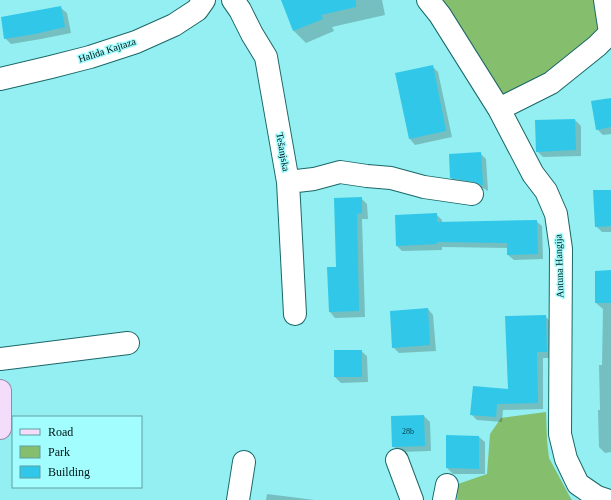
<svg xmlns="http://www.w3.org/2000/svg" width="611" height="500" font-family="Georgia,serif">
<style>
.green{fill:#85be6d}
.shadow{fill:#0003}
.building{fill:#30c7e9}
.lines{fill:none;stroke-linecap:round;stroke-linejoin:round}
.minor-casing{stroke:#1c6768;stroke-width:24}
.major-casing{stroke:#9988a9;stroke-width:24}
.minor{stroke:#fff;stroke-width:22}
.major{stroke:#f3ddfb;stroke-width:22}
.labels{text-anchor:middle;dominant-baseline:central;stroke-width:3;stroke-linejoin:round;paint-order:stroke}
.number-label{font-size:8px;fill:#0c424a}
.street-label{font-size:10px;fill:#001515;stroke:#a1fdfe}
</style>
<rect width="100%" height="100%" fill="#93eff1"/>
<path class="green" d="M428,0H605L610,33L491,109Z
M546,412L547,441L549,458L570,497L572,500H457L458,484L487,474L490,434L501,418Z"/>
<path class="shadow" d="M282,0H382L385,15L332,27L334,31L306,43L294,31Z
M61,8L67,13L71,33L41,39L11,44L5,38Z
M432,66L438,72L452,137L415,145L410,139Z
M611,99V134L603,135L597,129Z
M575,120L581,126V156L543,157L537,151Z
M480,153L486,159L488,191L481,187L457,184L451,178Z
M611,191V232H602L596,226Z
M361,198L367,204L368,219H362L365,317L335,318L330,312L337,268Z
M436,214L442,220V223L536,221L542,226L543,259L514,260L508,255V248L442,247V250L402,251L397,246Z
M611,271V452L605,453L599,447L598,410H600L599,365H602L603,309L596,303Z
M428,309L433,315L436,351L399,353L393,347Z
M545,316L551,322L552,358H543V409L503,410L502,422L477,420L471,414L509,390Z
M361,351L367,356L368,382L341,383L335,377Z
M424,416L430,422L431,451L399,452L393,446Z
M447,436L479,437L485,442V474H453L447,468Z
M267,494L315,500H266Z"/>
<path class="building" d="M281,0H356V7L321,15L323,19L293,31Z
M61,6L65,27L35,34L4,39L1,17Z
M433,65L446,131L409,139L395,73Z
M611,98V127L596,130L591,101Z
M575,119L576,150L536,152L535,120Z
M481,152L483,185H481L474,182L450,178L449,154Z
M593,190H611V226L595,227Z
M362,197V213L357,214L359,311L329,312L327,267H336L334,198Z
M437,213V222L537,220L538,254L507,255V243L437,242V244L396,246L395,215Z
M611,270V303H595V271Z
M428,308L430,345L392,348L390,311Z
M546,315L547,352H537L538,403L497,404L496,417L470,415L473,386L508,389L505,316Z
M334,350H362V377H334Z
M424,415L425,446L392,447L391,416Z
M446,435L479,436V469L446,468Z"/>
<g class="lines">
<defs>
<path id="minor" d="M233,0L240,10L252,34L266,57L288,182L295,314
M428,0L440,15L499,109L533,174L546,191L556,214L561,249L560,434L566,459L578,484L597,497L606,500
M605,0L610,33L611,35
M0,79L51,67L90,57L136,42L174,25L197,10L204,0
M499,109L551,83L597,46L610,33
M288,182L314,179L340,172L367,176L391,178L424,187L472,194
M0,359L128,343
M397,460L412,500
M238,500L244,462
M444,500L447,485"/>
<path id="major" d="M0,391V428"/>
</defs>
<use href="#minor" class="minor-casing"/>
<use href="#major" class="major-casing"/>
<use href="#minor" class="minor"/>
<use href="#major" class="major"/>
</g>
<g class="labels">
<g class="number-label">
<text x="408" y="431">28b</text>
</g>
<g class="street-label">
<text transform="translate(107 50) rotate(-18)">Halida Kajtaza</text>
<text transform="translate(283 152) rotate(80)">Tešanjska</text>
<text transform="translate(559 266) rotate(-92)">Antuna Hangija</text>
</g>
</g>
<rect x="12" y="416" width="130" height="72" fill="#a1fdfe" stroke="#61a0a1"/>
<rect x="20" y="429" width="20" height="6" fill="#f3ddfb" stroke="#61a0a1"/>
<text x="48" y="436" font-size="12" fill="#001515">Road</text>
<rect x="20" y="446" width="20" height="12" fill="#85be6d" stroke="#61a0a1"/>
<text x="48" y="456" font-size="12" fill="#001515">Park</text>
<rect x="20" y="466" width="20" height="12" fill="#30c7e9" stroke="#61a0a1"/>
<text x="48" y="476" font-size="12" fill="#001515">Building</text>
</svg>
